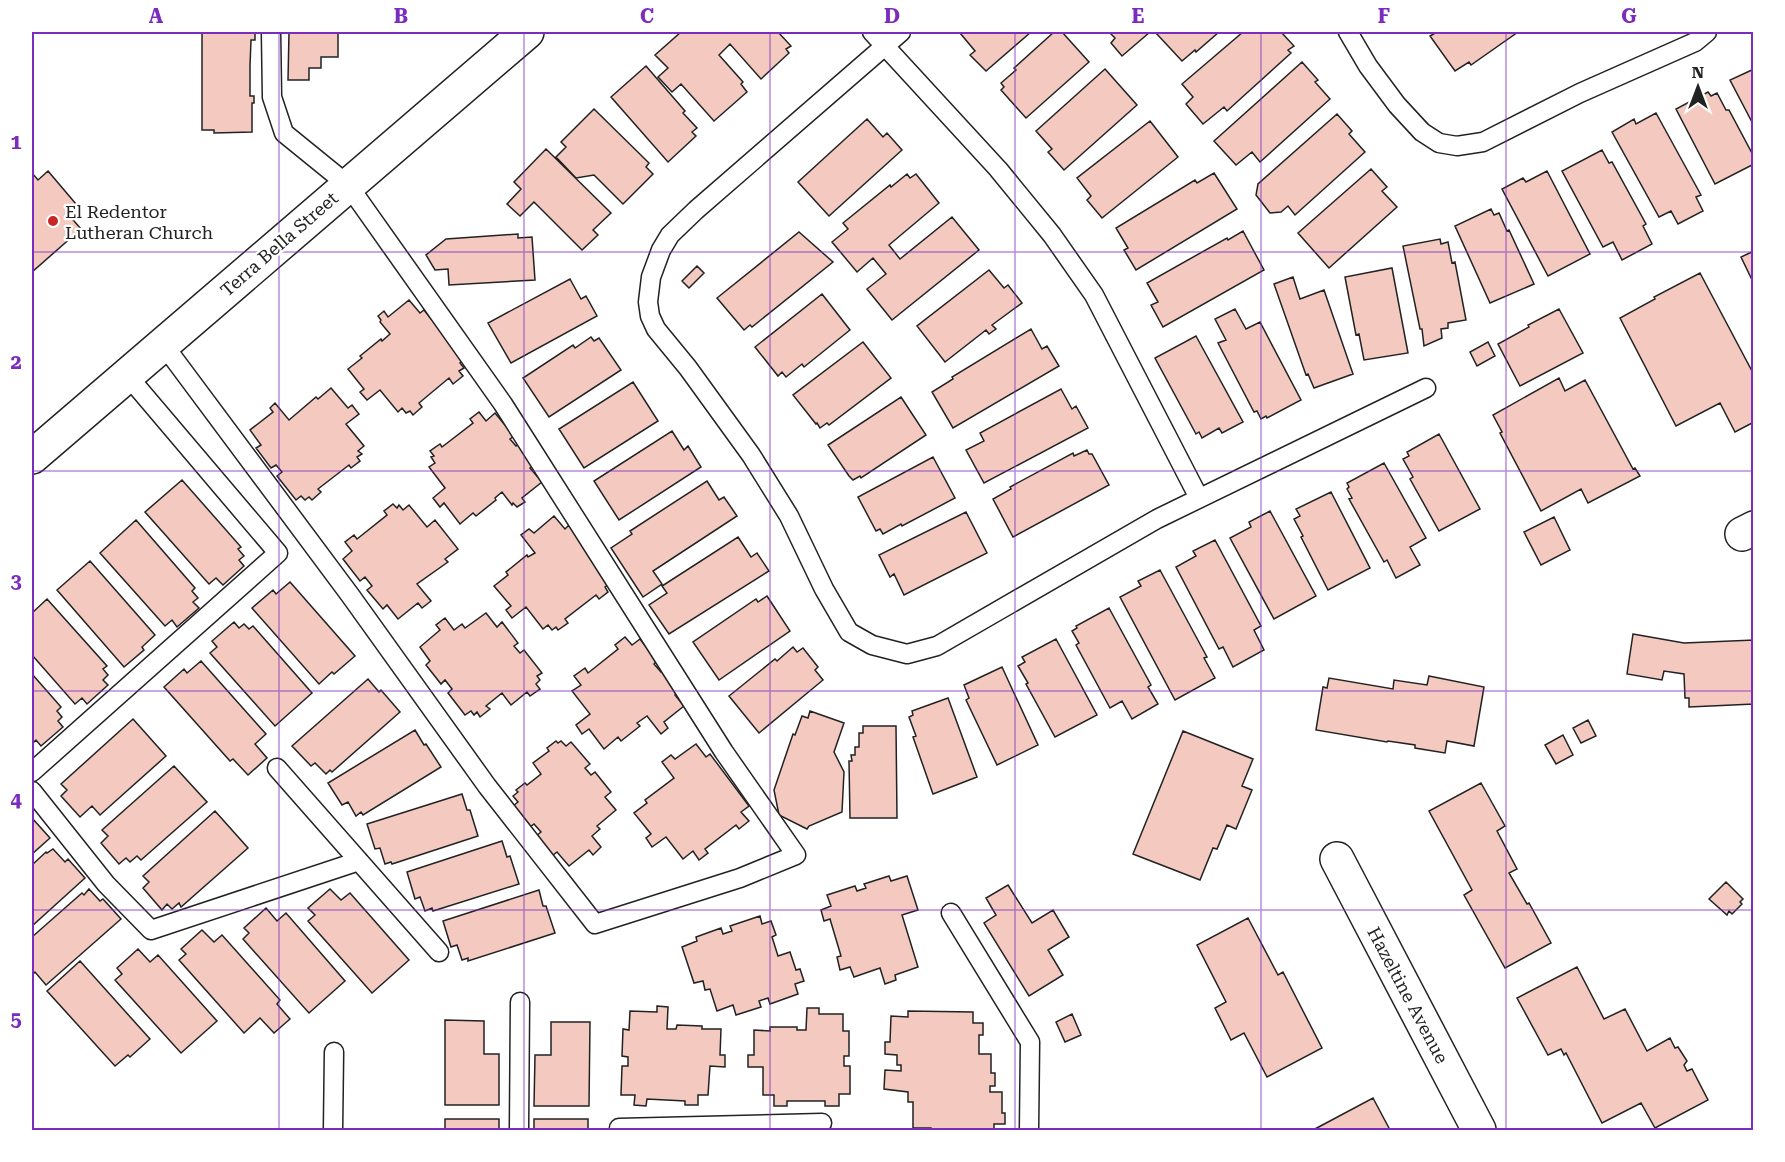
<svg xmlns="http://www.w3.org/2000/svg" width="1785" height="1162" font-family="'Roboto Serif',serif">
<style>
.building{fill:#f3c9c0;stroke:#222;stroke-width:1.5}
.lines{fill:none;stroke-linecap:round;stroke-linejoin:round}
.service-casing{stroke:#222;stroke-width:21}
.minor-casing{stroke:#222;stroke-width:36}
.secondary-casing{stroke:#222;stroke-width:36}
.service{stroke:#fff;stroke-width:18}
.minor{stroke:#fff;stroke-width:33}
.secondary{stroke:#fff;stroke-width:33}
.grid{fill:none;stroke:#7b2cbf;stroke-width:1.5;stroke-opacity:0.55}
.poi-dot{fill:#c62828;stroke:#fff;stroke-width:2}
.labels{text-anchor:middle;dominant-baseline:central;stroke-width:4.5;stroke-linejoin:round;paint-order:stroke}
.poi-label{font-size:18px;fill:#222;stroke:#fff;text-anchor:start}
.street-label{font-size:18px;fill:#222;stroke:#fff}
.neatline{fill:none;stroke:#7b2cbf;stroke-width:2}
.grid-label{font-size:20px;text-anchor:middle;font-weight:bold;fill:#7b2cbf}
</style>
<rect width="100%" height="100%" fill="#fff"/>
<path class="building" d="M202,32H255V40H251L250,66V96H254V103H252V132L214,133V130H202Z
M289,32H338V57H321V68H309V80H288Z
M681,32H778L791,46L786,49L789,53L761,79L730,44L719,55L743,82L741,84L747,92L714,121L681,84L672,92L658,77L668,68L655,55Z
M961,32H1031L986,71L970,55L975,51L960,33Z
M1054,32H1062L1089,62L1026,118L1001,90L1004,87L1001,83L1016,70L1014,68Z
M1109,32H1150L1122,56L1111,43L1115,38Z
M1155,32H1219L1196,52L1195,50L1182,61Z
M1243,32H1281L1294,46L1288,50L1291,53L1227,111L1224,107L1203,124L1186,104L1193,97L1182,84Z
M1437,32H1518L1471,65L1469,62L1455,71L1430,36Z
M1302,62L1318,80L1315,82L1330,99L1260,162L1252,152L1236,165L1214,141Z
M646,66L685,111L683,113L697,128L692,132L696,136L668,162L611,97Z
M1105,69L1137,105L1064,170L1048,152L1052,149L1036,131Z
M1754,69V126L1730,80Z
M1708,92L1711,96L1717,93L1726,110H1729L1754,157V164L1715,184L1676,109Z
M594,109L649,163L646,167L653,174L623,204L594,175L576,178L556,157L566,147L561,142Z
M1656,113L1701,195L1696,197L1703,211L1678,224L1671,211L1659,217L1612,132L1634,119L1636,124Z
M1337,114L1352,131L1349,134L1365,152L1295,215L1288,206L1281,212L1270,213L1256,195L1258,184Z
M867,119L883,137L887,133L902,150L829,216L798,182Z
M1150,121L1178,157L1102,218L1087,200L1091,196L1077,178Z
M546,149L611,213L593,230L598,235L582,250L534,202L520,216L507,204L521,189L514,182Z
M1602,150L1609,163L1612,162L1646,224L1643,226L1652,244L1622,260L1613,242L1603,247L1562,171Z
M1371,169L1387,187L1382,191L1397,207L1329,268L1298,233Z
M48,171L76,204L67,213L81,229L32,272V175L33,174L38,180Z
M1547,171L1590,254L1548,276L1502,189L1523,178L1526,182Z
M1214,173L1237,209L1136,270L1124,250L1128,248L1116,228L1195,180L1197,183Z
M907,174L910,178L916,174L939,203L889,245L900,259L952,217L979,250L892,320L867,289L886,274L873,258L857,272L832,242L848,229L843,223L890,185L891,187Z
M1491,209L1494,215L1499,213L1507,231L1509,230L1534,284L1490,303L1455,226Z
M1243,231L1264,270L1163,327L1151,305L1158,302L1147,283L1227,238L1228,240Z
M799,232L833,262L752,327L750,325L744,330L717,298Z
M518,234V238L532,237L535,280L449,285L448,269L435,270L426,255L446,239Z
M1440,239L1441,244L1448,242L1452,263L1455,262L1466,320L1448,323V328L1441,329L1442,338L1424,346L1422,329H1420L1403,246Z
M1754,251V284L1741,257Z
M697,266L704,273L689,288L682,281Z
M1392,268L1408,353L1364,360L1359,334L1356,335L1345,277Z
M989,270L1004,288L1008,285L1022,303L992,325L996,329L989,334L986,330L945,362L917,326Z
M1700,273L1752,371H1754V422L1735,432L1720,403L1676,426L1620,318L1655,299L1654,297Z
M1293,277L1300,299L1324,290L1353,374L1314,388L1308,374L1306,375L1274,284Z
M570,279L581,299L586,296L597,316L511,363L488,323Z
M822,294L850,330L804,367L802,364L786,377L782,372L778,376L755,347Z
M409,300L420,313L424,310L464,360L460,363L464,368L459,371L463,376L453,384L449,378L419,403L422,407L413,415L410,411L406,413L402,408L398,412L380,390L367,400L360,392L364,389L348,369L362,358L360,356L381,339L382,341L390,334L380,322L381,320L378,316L384,311L388,317Z
M1235,309L1246,329L1260,322L1301,400L1267,418L1266,416L1261,419L1257,411L1254,412L1218,343L1226,340L1215,319Z
M1559,309L1583,353L1520,386L1498,344L1529,327L1528,325Z
M1031,329L1042,349L1047,346L1059,366L953,428L932,392L953,379L952,377Z
M1196,336L1243,422L1222,433L1219,428L1202,438L1199,432L1196,434L1155,358Z
M591,337L594,341L599,338L621,370L549,417L523,378L573,345L575,348Z
M863,342L891,378L829,425L827,423L820,428L817,423L816,424L793,395Z
M1488,342L1495,356L1477,366L1470,352Z
M1559,378L1565,391L1585,380L1633,469L1635,468L1640,476L1588,503L1581,489L1541,511L1500,433L1502,432L1493,415Z
M633,382L658,421L584,468L559,429Z
M331,388L348,408L352,405L359,414L346,424L364,446L358,451L362,454L357,457L360,461L351,468L349,465L318,489L321,492L312,500L309,497L305,500L301,496L296,500L277,476L282,472L276,465L271,468L256,448L261,445L250,430L273,412L270,408L275,403L289,420L316,397L318,399Z
M1061,389L1072,409L1076,406L1088,428L984,483L966,450L984,441L980,433Z
M901,397L926,435L861,478L860,476L853,480L849,476L828,445Z
M479,412L486,421L495,413L514,436L510,439L516,446L519,444L535,464L530,468L542,482L522,498L525,502L517,507L513,503L512,505L502,492L495,498L496,500L476,516L473,513L460,524L444,503L440,507L433,498L445,488L429,467L435,463L431,457L434,456L430,451L440,444L442,447L473,423L470,419Z
M672,431L684,450L688,446L701,467L619,520L594,481Z
M1439,434L1480,509L1439,531L1410,479L1413,477L1403,459L1409,456L1407,452Z
M1087,450L1089,454H1092L1109,485L1013,537L993,499L1011,489L1010,487L1073,453L1074,456Z
M933,457L955,498L902,526L901,524L883,534L880,529L876,531L858,497Z
M1384,463L1426,538L1410,547L1420,565L1396,578L1387,560L1384,562L1349,499L1352,498L1347,489L1349,487L1347,483Z
M182,480L241,547L238,549L244,556L239,560L244,566L223,585L216,578L209,584L145,512Z
M707,481L719,500L724,497L737,516L653,571L662,584L643,597L611,548L632,534L630,531Z
M1331,492L1370,568L1328,590L1301,537L1303,536L1294,519L1300,516L1296,509Z
M393,504L397,508L399,505L403,510L409,505L427,527L435,520L458,549L445,559L448,562L417,584L431,601L422,608L418,603L398,619L387,605L383,609L367,590L372,586L365,577L360,581L343,559L352,551L345,542L354,535L357,539L387,515L384,511Z
M1270,511L1316,596L1274,619L1230,538L1251,527L1249,522Z
M966,512L987,553L904,595L894,574L890,577L879,555Z
M554,516L565,529L569,525L587,547L584,549L609,584L605,587L608,592L599,599L596,595L565,619L568,623L558,630L556,627L552,630L548,625L543,629L526,607L512,618L506,610L511,606L494,586L508,575L506,572L527,555L528,557L535,553L521,535L529,529L534,533Z
M1554,517L1570,550L1541,565L1524,532Z
M136,520L195,588L192,591L198,598L193,602L199,608L177,627L172,620L165,626L100,553Z
M738,537L751,557L757,553L769,571L669,634L649,605L667,593L662,586Z
M1215,540L1261,626L1254,630L1264,650L1233,667L1223,647L1219,649L1176,567L1196,556L1193,551Z
M90,561L155,635L142,647L144,650L124,667L57,590Z
M1160,570L1207,657L1204,658L1215,678L1175,700L1120,597L1141,586L1138,581Z
M290,582L355,656L334,674L332,672L319,684L252,608L273,590L276,594Z
M767,596L790,631L719,680L693,642L756,599L758,602Z
M47,599L107,666L103,669L108,675L103,680L108,685L87,704L82,698L75,704L32,655V613Z
M1109,608L1151,685L1148,687L1158,704L1132,719L1122,701L1110,708L1076,645L1079,643L1072,631L1077,628L1076,626Z
M486,613L497,627L502,622L518,643L514,646L520,653L524,650L542,673L537,676L540,680L536,684L540,689L530,696L527,692L511,705L502,693L486,706L490,709L480,717L477,712L474,715L471,711L465,715L448,693L452,689L445,680L441,684L426,665L430,661L420,647L440,630L436,625L445,618L454,630L462,624L465,628Z
M234,622L239,628L244,624L249,629L253,626L312,693L275,726L210,653L217,647L212,641Z
M1633,634L1684,643L1754,640V704L1689,707V698H1685L1684,674L1664,671L1662,680L1627,674Z
M625,637L632,645L640,639L657,661L654,664L661,672L665,669L681,689L675,695L684,706L664,722L668,728L661,734L647,716L637,723L640,726L621,741L618,737L604,749L589,729L582,734L576,725L590,714L572,691L581,685L574,676L585,668L588,673L618,649L615,645Z
M1056,639L1097,715L1055,737L1026,684L1028,683L1018,666L1025,662L1022,657Z
M793,647L797,652L803,648L818,667L815,670L823,680L759,733L729,696L775,659L777,661Z
M201,661L266,734L255,744L267,758L248,775L233,759L230,761L164,687L184,669L187,673Z
M1002,667L1038,745L997,765L966,700L969,698L964,685Z
M32,674L61,707L57,711L62,717L58,721L63,727L41,746L36,740L32,744Z
M1429,676L1484,687L1474,746L1447,741L1445,753L1415,748V745L1388,741L1387,742L1316,730L1323,687L1327,688L1329,678L1393,689L1394,680L1427,685Z
M368,679L379,692L381,690L400,712L332,772L330,770L326,774L315,763L311,766L292,746Z
M948,698L977,777L933,794L913,737L916,736L909,717L913,715L912,711Z
M810,711L844,723L834,752L844,772L842,812L809,826L807,829L779,815L774,790L793,734L795,735L802,716L808,718Z
M133,719L166,756L100,815L92,806L80,817L61,796L67,790L61,784Z
M1588,720L1596,736L1581,743L1573,728Z
M863,726H896L897,818H850L849,761H852L851,755H855V747H859V733H863Z
M415,730L424,745L426,744L441,767L363,815L361,812L356,816L348,802L342,805L328,783Z
M1183,731L1253,759L1242,786L1252,790L1236,829L1227,825L1217,849L1213,848L1200,880L1133,854Z
M1563,735L1573,755L1556,764L1545,745Z
M556,741L558,743L561,741L566,746L571,742L590,764L585,768L591,775L595,772L611,792L605,797L616,810L597,826L600,829L592,836L601,847L593,855L589,850L569,866L557,852L552,856L536,836L541,832L534,824L530,827L513,806L518,802L513,796L518,792L516,790L525,783L527,785L541,774L533,763L549,751L547,748Z
M696,744L706,757L710,754L749,806L741,812L749,821L739,829L736,825L705,849L708,853L699,860L693,851L683,859L666,837L652,847L646,838L651,834L634,813L647,803L645,800L674,778L662,762L671,755L675,759Z
M174,766L207,802L141,860L137,856L130,862L126,858L119,864L101,843L108,836L102,830Z
M1481,783L1505,826L1497,831L1517,869L1509,873L1527,904L1529,903L1551,943L1505,968L1464,895L1472,890L1429,811Z
M462,794L467,810H470L478,836L392,864L391,862L385,864L380,848L375,849L367,824Z
M215,811L248,848L181,907L179,903L172,909L167,904L162,910L143,888L149,882L143,876Z
M32,818L50,838L32,854Z
M502,841L507,857L510,856L519,884L433,911L432,908L425,911L420,897L415,899L407,872Z
M53,849L65,862L68,859L85,878L32,926V865L46,852L47,853Z
M889,876L891,881L907,876L918,910L902,915L918,967L895,975L896,980L885,984L880,968L854,977L850,967L840,970L837,957L841,956L830,919L824,921L821,910L831,906L827,895L855,886L857,891L866,888L864,884Z
M1726,882L1743,899L1740,902L1742,904L1732,914L1729,911L1727,915L1709,899Z
M1008,885L1032,923L1053,910L1069,937L1048,950L1063,975L1029,996L984,923L996,915L986,898Z
M89,889L100,901L103,899L121,919L46,985L35,972L33,974L32,972V937L82,893L84,895Z
M330,889L341,900L350,893L409,960L372,993L308,921L315,915L308,908Z
M539,890L543,906H546L555,933L468,961V958L462,960L457,945L451,947L443,921Z
M266,908L277,921L286,913L345,981L309,1013L243,939L249,933L244,928Z
M760,916L762,924L771,921L776,935L772,937L778,956L790,952L796,970L800,969L804,981L795,984L798,994L770,1004L768,998L759,1001L761,1007L736,1015L733,1005L717,1011L710,989L705,990L703,981L694,983L682,947L697,941L696,937L721,928L723,934L732,931L730,926Z
M1248,918L1278,975L1283,972L1322,1048L1267,1077L1244,1033L1231,1040L1215,1008L1226,1002L1197,945Z
M202,930L214,942L222,935L280,1000L277,1004L290,1019L274,1033L260,1018L244,1033L179,960L186,954L181,949Z
M138,949L150,962L158,955L217,1021L181,1053L115,980L122,974L117,968Z
M80,961L150,1039L130,1057L128,1055L115,1066L47,991Z
M1577,967L1604,1019L1625,1009L1647,1051L1670,1038L1675,1048L1678,1047L1687,1061L1684,1065L1687,1071L1692,1069L1708,1100L1655,1128L1641,1103L1602,1123L1566,1053L1564,1055L1561,1049L1548,1055L1517,998Z
M657,1006L668,1007L667,1029H676L677,1025L702,1026V1029H721L720,1055H725V1067L710,1066L708,1095H698V1105H685V1101L647,1099L646,1106L634,1105L635,1095H621L622,1066H628V1057L622,1056L623,1029L629,1030L630,1011L657,1012Z
M807,1008H819V1014H843V1031H849V1056H844V1066H850V1094H839V1106H825V1101H787V1106H774V1095H763V1067H748V1055H754V1030L770,1031V1027H797V1030H806Z
M908,1011L973,1012V1023H983V1035H979V1054H991V1073H995V1086H990V1092H1002V1113H1005V1124H994V1130H931V1128H913V1102H908V1092L884,1089L885,1070L901,1071V1065H897V1055L885,1054V1042H890L891,1016L908,1017Z
M1072,1014L1081,1035L1065,1042L1056,1022Z
M445,1020L484,1021V1054H499V1105H445Z
M551,1022H590L589,1106H534L535,1055H551Z
M1373,1098L1390,1130H1313Z
M445,1119H499V1130H445Z
M534,1119H588V1130H534Z"/>
<g class="lines">
<defs>
<path id="service" d="M872,32L998,169L1052,235L1094,295L1199,498
M901,32L696,210L670,235L661,250L651,277L648,302L650,316L656,329L688,368L751,455L789,516L824,589L849,632L872,645L907,654L937,646L1157,519L1426,388
M1348,32L1368,66L1397,105L1422,132L1439,143L1457,146L1483,142L1580,93L1695,42L1707,32
M163,344L350,595L487,786L595,924L740,878L796,855L724,752L503,404L348,185L284,133L272,97L271,32
M277,768L439,952
M32,772L278,553L127,375
M32,791L106,884L151,930L359,861
M951,913L1030,1042L1029,1130
M333,1130L334,1052
M519,1130L520,1002
M619,1130V1128L822,1123"/>
<path id="minor" d="M1742,534L1754,528
M1337,859L1479,1130"/>
<path id="secondary" d="M32,457L527,32"/>
</defs>
<use href="#service" class="service-casing"/>
<use href="#minor" class="minor-casing"/>
<use href="#secondary" class="secondary-casing"/>
<use href="#service" class="service"/>
<use href="#minor" class="minor"/>
<use href="#secondary" class="secondary"/>
</g>
<path class="grid" d="M279,32V1130M524,32V1130M770,32V1130M1015,32V1130M1261,32V1130M1506,32V1130M32,252H1754M32,471H1754M32,691H1754M32,910H1754"/>
<circle class="poi-dot" cx="53" cy="221" r="6"/>
<g class="labels">
<g class="poi-label">
<text x="65" y="211">El Redentor<tspan x="65" dy="21">Lutheran Church</tspan></text>
</g>
<g class="street-label">
<text transform="translate(279 244) rotate(-41)">Terra Bella Street</text>
<text transform="translate(1408 995) rotate(62)">Hazeltine Avenue</text>
</g>
</g>
<rect width="1785" height="1162" fill="none" stroke="#ffffff" stroke-width="66"/>
<g transform="translate(1698 87)" stroke="#ffffff" stroke-width="4.5" paint-order="stroke">
<path d="M0-4.5L10 22L0 15L-10 22Z" fill="#222222"/>
<text y="-9" font-size="16" font-weight="bold" text-anchor="middle" fill="#222222">N</text>
</g>
<rect x="33" y="33" width="1719" height="1096" class="neatline"/>
<g class="grid-label">
<text x="156" y="23">A</text>
<text x="401" y="23">B</text>
<text x="647" y="23">C</text>
<text x="892" y="23">D</text>
<text x="1138" y="23">E</text>
<text x="1384" y="23">F</text>
<text x="1629" y="23">G</text>
<text x="16" y="149">1</text>
<text x="16" y="369">2</text>
<text x="16" y="588">3</text>
<text x="16" y="807">4</text>
<text x="16" y="1026">5</text>
</g>
</svg>
